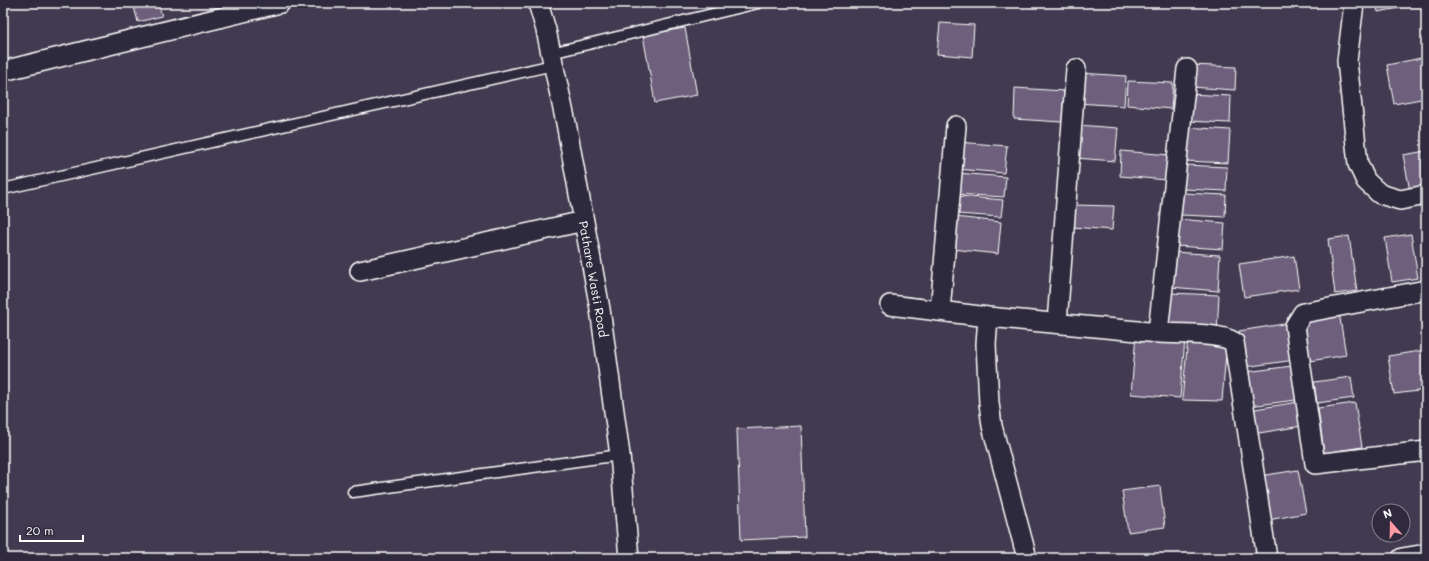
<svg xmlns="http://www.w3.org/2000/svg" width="1429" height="561" font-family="Mali,sans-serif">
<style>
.building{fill:#6e617d;stroke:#fff}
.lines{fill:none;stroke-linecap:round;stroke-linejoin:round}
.lane-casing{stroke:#fff;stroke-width:13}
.street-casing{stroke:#fff;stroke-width:22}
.lane{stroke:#2f2a3d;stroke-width:10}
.street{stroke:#2f2a3d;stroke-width:19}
.labels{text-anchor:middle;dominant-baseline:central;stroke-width:3;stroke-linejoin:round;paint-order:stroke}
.street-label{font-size:12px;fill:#fff;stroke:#2f2a3d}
</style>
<rect width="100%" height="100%" fill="#423a50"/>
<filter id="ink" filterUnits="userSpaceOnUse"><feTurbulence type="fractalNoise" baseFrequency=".025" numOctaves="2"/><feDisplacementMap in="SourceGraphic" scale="8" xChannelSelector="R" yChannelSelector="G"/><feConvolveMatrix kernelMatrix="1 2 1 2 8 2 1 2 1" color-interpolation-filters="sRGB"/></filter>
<g filter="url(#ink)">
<path class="building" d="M133,3H158L162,16L138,22Z
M1376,3H1426L1378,12Z
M940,23L974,25L972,57L937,54Z
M685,28L697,95L655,103L643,35Z
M1426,57V98L1394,104L1387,65Z
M1192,65L1236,67L1235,90L1191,87Z
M1080,73L1126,76L1124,106L1077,103Z
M1128,81L1173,83L1171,109L1127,105Z
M1015,88L1064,91L1062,122L1014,119Z
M1187,94L1231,96L1230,123L1186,121Z
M1077,125L1118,128L1115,161L1075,158Z
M1186,127L1230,130L1228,163L1185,161Z
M958,142L1007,146L1004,173L956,169Z
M1121,151L1170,155L1167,180L1120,176Z
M1426,151V188L1410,191L1403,155Z
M1185,165L1227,167L1226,191L1183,189Z
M957,173L1006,177L1004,197L955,194Z
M1182,193L1226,195L1225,217L1181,215Z
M959,196L1003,200L1001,217L957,214Z
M1073,205L1114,206L1112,230L1072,227Z
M955,217L1001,222L998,254L952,249Z
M1177,219L1225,223L1223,249L1175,246Z
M1411,234L1418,278L1392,282L1385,238Z
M1349,236L1357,291L1335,294L1328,239Z
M1172,252L1220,255L1218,291L1170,287Z
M1294,256L1299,289L1244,297L1239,264Z
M1169,293L1219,295L1217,333L1167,331Z
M1339,312L1346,355L1310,361L1304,318Z
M1290,323L1295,360L1244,367L1239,331Z
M1136,335L1185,339L1180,398L1131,394Z
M1188,338L1227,341L1222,401L1182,400Z
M1426,350V390L1394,394L1388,356Z
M1292,366L1296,400L1250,406L1246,372Z
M1351,377L1354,398L1317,403L1314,382Z
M1298,402L1302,426L1253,434L1249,410Z
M1355,403L1362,447L1324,453L1318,408Z
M801,426L805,537L741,540L737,429Z
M1298,470L1306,513L1268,520L1260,476Z
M1160,486L1165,527L1128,532L1122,491Z"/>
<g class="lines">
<defs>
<path id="lane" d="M551,53L758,3
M3,189L553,65
M353,492L620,455"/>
<path id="street" d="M538,3L546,30L566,123L600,309L620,455L629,558
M1354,3L1347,61L1358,164L1366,181L1380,194L1400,200L1426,195
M3,71L280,3
M360,271L584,221
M1426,290L1303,313L1295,326L1315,464L1426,451
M890,305L988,317
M940,311L956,126
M1057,323L1076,69
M1158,332L1187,69
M1027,558L992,426L989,403L986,344L988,317C1045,322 1102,328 1159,333C1177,334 1220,332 1234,342L1267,558
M1402,558L1426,554"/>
</defs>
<use href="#lane" class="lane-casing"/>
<use href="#street" class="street-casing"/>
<use href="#lane" class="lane"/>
<use href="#street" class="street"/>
</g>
</g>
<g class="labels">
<g class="street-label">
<text transform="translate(594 279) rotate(80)">Pathare Wasti Road</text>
</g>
</g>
<rect width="1429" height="561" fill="none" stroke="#2f2a3d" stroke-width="16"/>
<rect x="8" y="8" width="1413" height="545" fill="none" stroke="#fff" stroke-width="1.5" filter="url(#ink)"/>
<g transform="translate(1391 523) rotate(340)"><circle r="19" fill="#2f2a3d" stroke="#827f8b"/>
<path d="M0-3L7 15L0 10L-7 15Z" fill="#ff9aa2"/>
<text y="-6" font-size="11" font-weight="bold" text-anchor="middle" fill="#ffffff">N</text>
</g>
<path d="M20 535v6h63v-6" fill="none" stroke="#ffffff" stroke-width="2"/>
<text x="26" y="535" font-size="12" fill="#ffffff" stroke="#2f2a3d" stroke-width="3" paint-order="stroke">20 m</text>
</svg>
